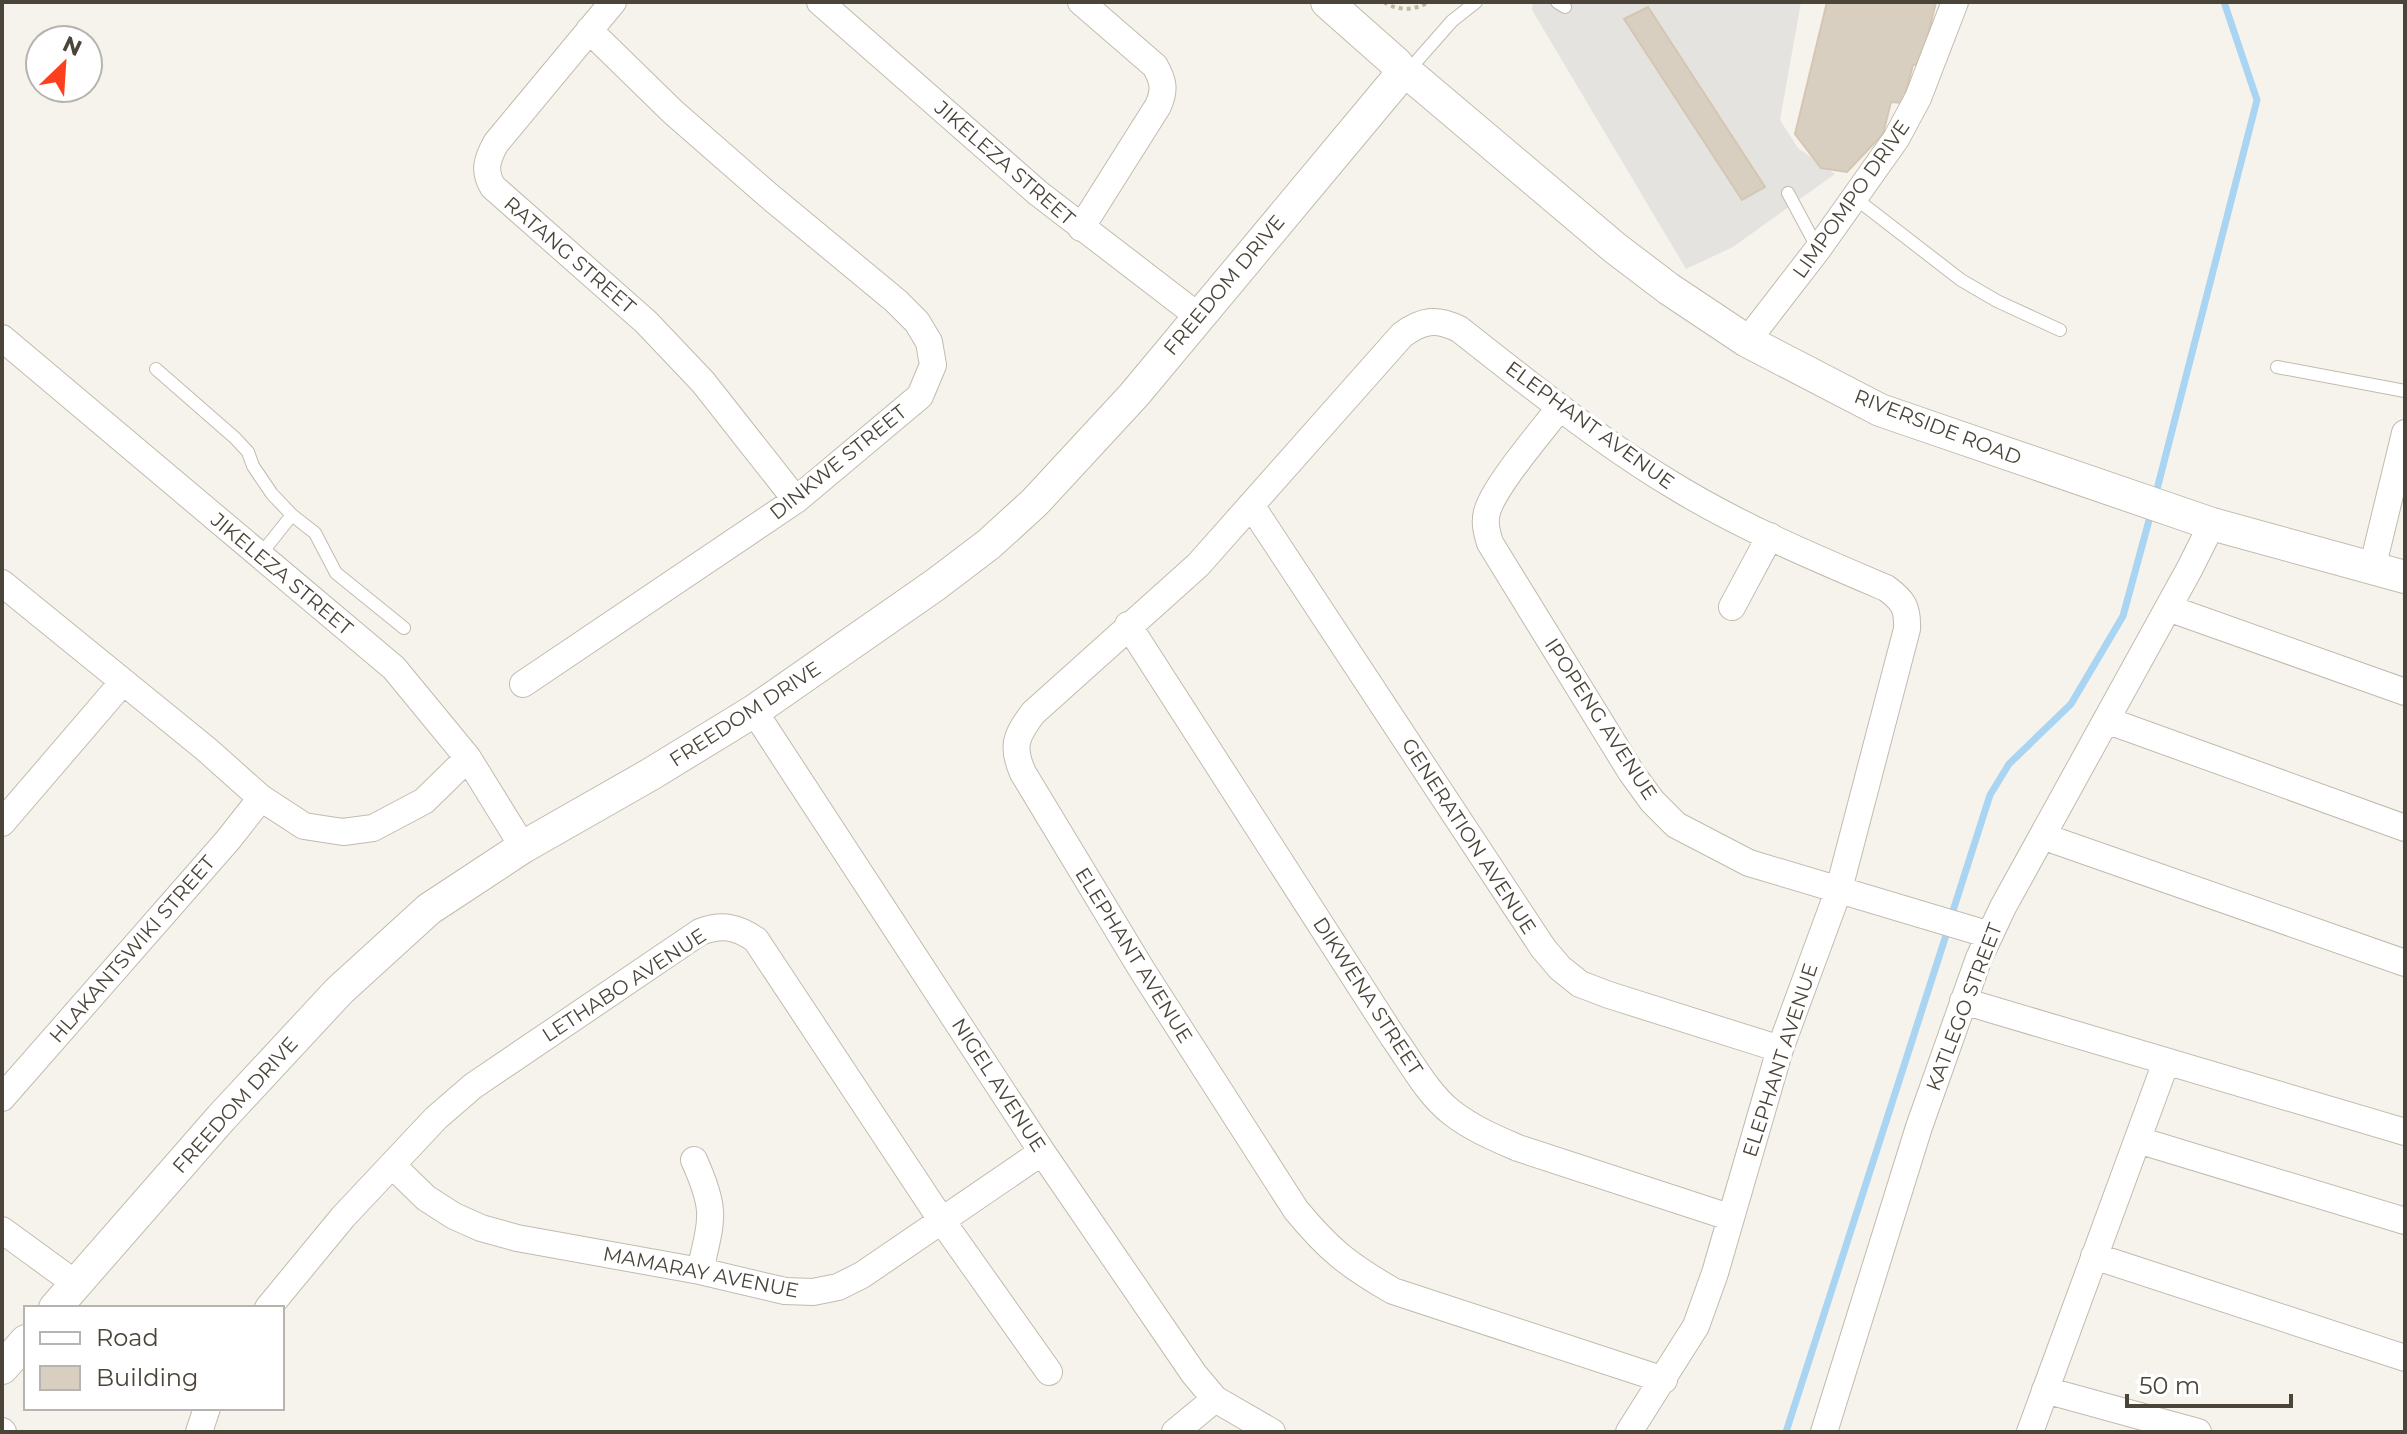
<svg xmlns="http://www.w3.org/2000/svg" width="2407" height="1434" font-family="Montserrat,sans-serif">
<style>
.parking{fill:#e5e3e0}
.lines{fill:none;stroke-linecap:round;stroke-linejoin:round}
.stream{stroke:#a9d4f2;stroke-width:7}
.building{fill:#d8cfc1;stroke:#d3c7b4;stroke-width:2}
.service-casing{stroke:#c2bbae;stroke-width:14}
.minor-casing{stroke:#c2bbae;stroke-width:28}
.tertiary-casing{stroke:#c2bbae;stroke-width:34}
.path{stroke:#c4b79f;stroke-width:4;stroke-dasharray:4 4;stroke-linecap:butt}
.service{stroke:#fff;stroke-width:12}
.minor{stroke:#fff;stroke-width:26}
.tertiary{stroke:#fff;stroke-width:32}
.labels{text-anchor:middle;dominant-baseline:central;stroke-width:7;stroke-linejoin:round;paint-order:stroke}
.street-label{font-size:20px;fill:#4b4439;stroke:#fff}
</style>
<rect width="100%" height="100%" fill="#f6f3ec"/>
<path class="parking" d="M1533,2H1801L1780,120L1798,148L1835,174L1733,247L1686,269L1532,10Z"/>
<g class="lines">
<path class="stream" d="M2155,497L2257,100L2224,2
M1951,917L1990,795L2009,764L2071,704L2123,616L2151,513
M1786,1432L1948,929"/>
</g>
<path class="building" d="M1827,2H1936L1921,64L1913,65L1903,103L1891,102L1883,134L1847,172L1821,168L1795,134Z
M1648,7L1765,187L1742,200L1624,19Z"/>
<g class="lines">
<defs>
<path id="service" d="M1557,2L1565,7
M1415,63L1452,21L1476,2
M1788,193L1818,249
M1855,198L1961,280L1997,301L2060,330
M2277,367L2405,391
M156,369L235,438L248,452L253,466L272,494L292,515L260,555
M292,515L315,533L336,573L404,628"/>
<path id="minor" d="M613,2L496,143C487,159 483,171 493,187L646,322L703,382L796,500
M820,2L1038,193L1198,316
M1081,2L1155,66C1164,82 1165,90 1158,106L1081,228
M2,338L394,668L468,758L523,847
M1747,341L1818,249L1896,139L1918,98L1955,2
M1560,407C1542,431 1494,486 1487,512C1484,523 1487,533 1490,543L1631,772L1652,801L1676,825L1749,863L1990,935
M1251,505L1543,948L1560,968L1580,984L1609,995L1780,1049
M2372,569L2405,433
M2,583L206,749L261,798L304,826L343,832L373,828L424,801L468,758
M1732,607L1770,536
M2168,608L2405,692
M1128,625L1393,1037C1411,1062 1427,1093 1451,1112C1471,1128 1495,1138 1518,1148L1729,1217
M523,684L796,500L920,396L933,365L929,342L917,322L896,301L768,195L673,112L589,30
M754,711L1042,1152L1194,1374L1215,1399L1272,1432
M2106,720L2405,828
M2,823L122,683
M2042,836L2405,963
M1963,1001L2405,1132
M2,1098L228,840L261,798
M2138,1140L2405,1221
M694,1160C717,1211 712,1218 700,1271
M392,1165L426,1198L454,1216L481,1228L517,1238L700,1271L785,1291L813,1292L838,1287L862,1275L1042,1152
M2,1230L76,1284
M2094,1256L2405,1358
M268,1308L343,1217L436,1118L473,1086L700,932C722,924 736,926 756,940L942,1221L1049,1372
M2045,1390L2198,1432
M2,1431L3,1432
M199,1432L207,1408
M1175,1432L1215,1399
M1629,1432L1696,1326L1715,1273L1780,1049L1839,889L1907,629C1908,608 1903,600 1886,588C1813,557 1739,526 1671,484C1597,439 1528,383 1459,329C1436,318 1422,320 1402,335L1198,565L1033,713C1016,736 1011,746 1023,773L1142,970L1296,1210C1329,1250 1348,1265 1393,1291L1664,1380
M1824,1432L1919,1127L1979,958L2003,907L2190,568L2212,524
M2030,1432L2166,1062"/>
<path id="tertiary" d="M1327,2L1397,64
M1414,78L1615,248L1669,289L1747,341L1880,410L2212,524L2405,577
M55,1308L221,1118L339,991L429,909L523,847L651,774L754,711L935,585L989,544L1034,503L1134,395L1399,77
M2,1368L26,1341"/>
</defs>
<use href="#service" class="service-casing"/>
<use href="#minor" class="minor-casing"/>
<use href="#tertiary" class="tertiary-casing"/>
<path class="path" d="M1384,2C1397,11 1415,11 1428,2"/>
<use href="#service" class="service"/>
<use href="#minor" class="minor"/>
<use href="#tertiary" class="tertiary"/>
</g>
<g class="labels">
<g class="street-label">
<text transform="translate(1005 163) rotate(41)">JIKELEZA STREET</text>
<text transform="translate(1851 199) rotate(-55)">LIMPOMPO DRIVE</text>
<text transform="translate(570 255) rotate(41)">RATANG STREET</text>
<text transform="translate(1224 285) rotate(-50)">FREEDOM DRIVE</text>
<text transform="translate(1590 425) rotate(36)">ELEPHANT AVENUE</text>
<text transform="translate(1938 427) rotate(21)">RIVERSIDE ROAD</text>
<text transform="translate(838 462) rotate(-39)">DINKWE STREET</text>
<text transform="translate(282 574) rotate(40)">JIKELEZA STREET</text>
<text transform="translate(745 714) rotate(-33)">FREEDOM DRIVE</text>
<text transform="translate(1601 719) rotate(57)">IPOPENG AVENUE</text>
<text transform="translate(1469 836) rotate(57)">GENERATION AVENUE</text>
<text transform="translate(132 949) rotate(-49)">HLAKANTSWIKI STREET</text>
<text transform="translate(1134 955) rotate(58)">ELEPHANT AVENUE</text>
<text transform="translate(624 985) rotate(-33)">LETHABO AVENUE</text>
<text transform="translate(1368 996) rotate(57)">DIKWENA STREET</text>
<text transform="translate(1964 1007) rotate(-69)">KATLEGO STREET</text>
<text transform="translate(1780 1060) rotate(-72)">ELEPHANT AVENUE</text>
<text transform="translate(999 1085) rotate(57)">NIGEL AVENUE</text>
<text transform="translate(235 1105) rotate(-48)">FREEDOM DRIVE</text>
<text transform="translate(701 1272) rotate(11)">MAMARAY AVENUE</text>
</g>
</g>
<rect width="2407" height="1434" fill="none" stroke="#4b4439" stroke-width="8"/>
<rect x="24" y="1306" width="260" height="104" fill="#ffffff" stroke="#b7b4b0" stroke-width="2"/>
<rect x="40" y="1332" width="40" height="12" fill="#ffffff" stroke="#b7b4b0" stroke-width="2"/>
<text x="96" y="1346" font-size="24" fill="#4b4439">Road</text>
<rect x="40" y="1366" width="40" height="24" fill="#d8cfc1" stroke="#b7b4b0" stroke-width="2"/>
<text x="96" y="1386" font-size="24" fill="#4b4439">Building</text>
<g transform="translate(64 64) rotate(25)"><circle r="38" fill="#ffffff" stroke="#b7b4b0" stroke-width="2"/>
<path d="M0-6L14 30L0 20L-14 30Z" fill="#fc3f1d"/>
<text y="-12" font-size="22" font-weight="bold" text-anchor="middle" fill="#4b4439">N</text>
</g>
<path d="M2127 1394v12h164v-12" fill="none" stroke="#4b4439" stroke-width="4"/>
<text x="2139" y="1394" font-size="24" fill="#4b4439" stroke="#ffffff" stroke-width="6" paint-order="stroke">50 m</text>
</svg>
